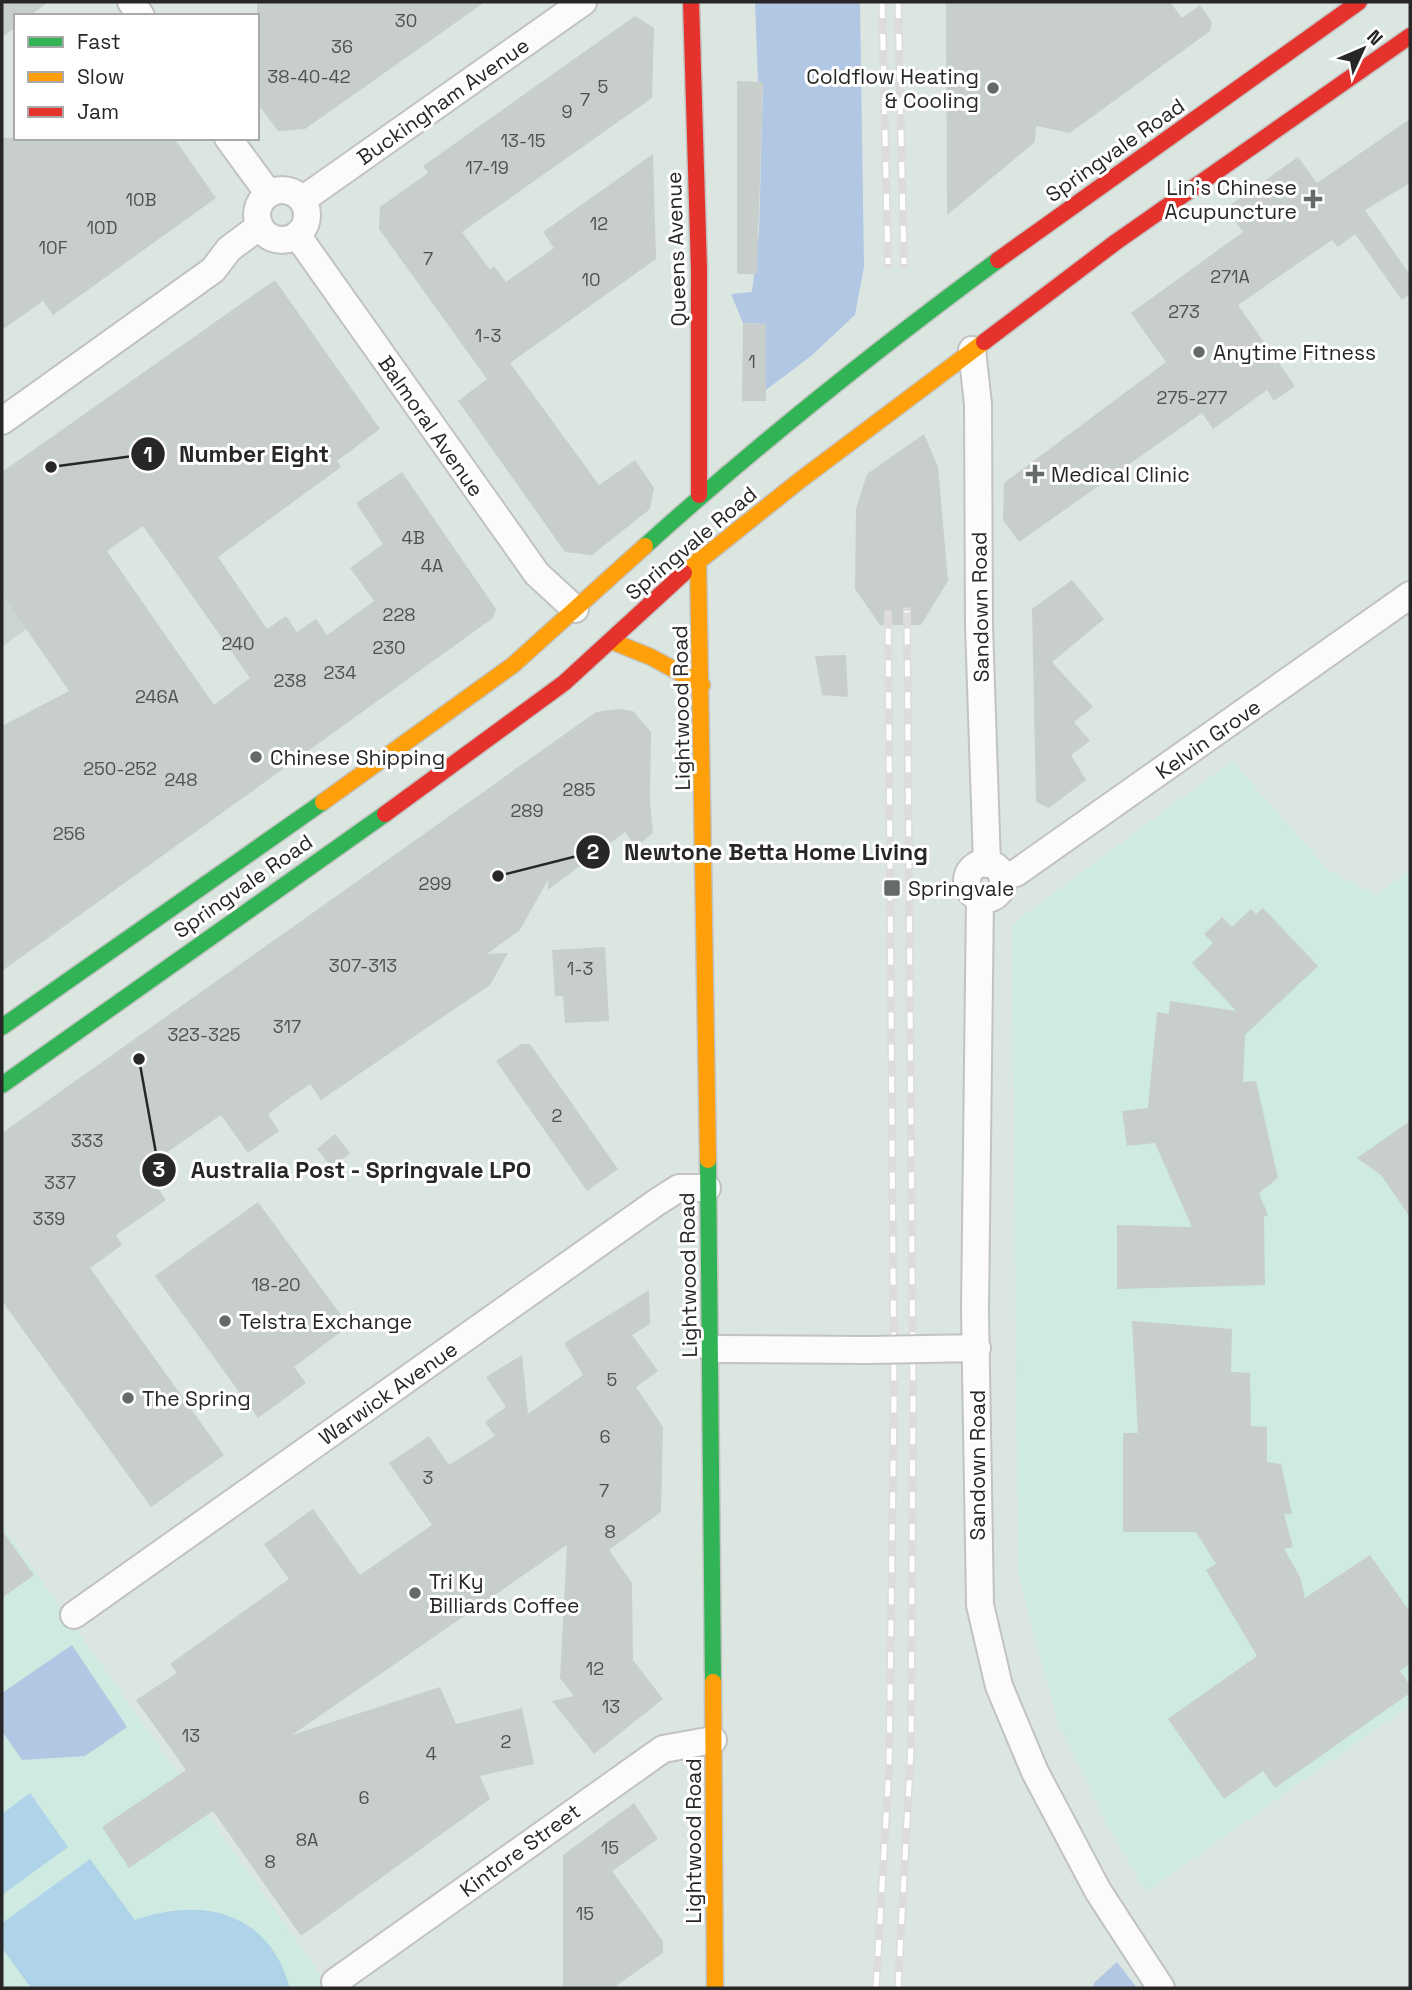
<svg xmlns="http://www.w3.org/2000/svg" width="1412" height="1990" font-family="'Space Grotesk',sans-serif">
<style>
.education{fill:#cfeae0}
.green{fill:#b2c7e3}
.pitch{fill:#afd3e8}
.plaza{fill:#cad5cf}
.building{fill:#c7cecb;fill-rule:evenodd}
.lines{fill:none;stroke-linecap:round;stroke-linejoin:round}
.street-casing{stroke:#c2c3c1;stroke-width:30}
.fast-casing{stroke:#c2c3c1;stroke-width:19}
.slow-casing{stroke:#c2c3c1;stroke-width:19}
.jam-casing{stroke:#c2c3c1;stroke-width:19}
.street{stroke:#fafbfa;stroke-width:26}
.fast{stroke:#30b455;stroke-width:16}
.slow{stroke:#ff9f0a;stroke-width:16}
.jam{stroke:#e5322d;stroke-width:16}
.rail-casing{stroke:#dddcdb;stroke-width:8}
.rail{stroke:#fff;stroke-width:5;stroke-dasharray:16;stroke-linecap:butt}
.street-bridge-casing{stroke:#c2c3c1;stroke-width:30;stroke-linecap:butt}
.street-bridge{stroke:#fafbfa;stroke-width:26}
.poi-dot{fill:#666a68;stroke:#fff;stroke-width:2.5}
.labels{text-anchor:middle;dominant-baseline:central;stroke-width:6;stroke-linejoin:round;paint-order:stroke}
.number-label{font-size:18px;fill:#505251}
.poi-label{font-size:21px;fill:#272727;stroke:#fff;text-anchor:start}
.street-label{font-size:21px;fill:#272727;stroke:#fff}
.leader{fill:none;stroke:#272727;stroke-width:2.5}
.callout-dot{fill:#272727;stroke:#fff;stroke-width:2.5}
.mark-label{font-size:21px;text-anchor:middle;font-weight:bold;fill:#fff}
.callout-label{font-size:23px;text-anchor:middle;font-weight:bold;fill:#272727;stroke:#fff;stroke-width:6;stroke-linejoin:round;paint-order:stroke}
</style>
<rect width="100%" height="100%" fill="#dce6e1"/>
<path class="education" d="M1232,761L1329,871L1376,895L1410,870V1705L1146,1892L1107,1824L1058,1723L1018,1573L1012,928L1020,918Z
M2,1525L84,1640L330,1988H2Z"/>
<path class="green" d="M755,2H860L864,267L855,315L811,356L766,390V324L743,323L731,294L752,292L759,233L763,83L758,82Z
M72,1645L127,1727L85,1756L22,1760L2,1731V1693Z
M1117,1962L1137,1988H1093L1094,1983Z"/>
<path class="pitch" d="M30,1793L68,1847L2,1895V1814Z
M90,1859L135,1920C203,1896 269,1912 290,1988H31L2,1948V1923Z"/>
<path class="plaza" d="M2,594L26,629L2,647Z"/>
<path class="building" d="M2,2H48L30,16H16V27L2,37Z
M257,2H485L305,129L278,131L257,103Z
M946,2H1170L1182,18L1200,5L1212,22L1210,31L1070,133L1036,126L1035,142L947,215Z
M635,16L654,28L652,98L462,232L490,270L494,266L506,282L554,248L543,232L653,154L656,259L510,363L599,485L635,460L654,488L650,509L592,555L565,552L458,401L487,379L379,229L380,207L428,173L423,166Z
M737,81L763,82L757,274H737Z
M1410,119V183L1365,210L1410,275V294L1402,300L1355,234L1338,247L1332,240L1238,305L1295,386L1274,401L1267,390L1213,429L1202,413L1019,542L1003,520L1004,483L1166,362L1131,313L1243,232L1226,208L1298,157L1317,183Z
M2,138H174L216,198L53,315L43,301L2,330Z
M275,280L380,429L337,461L341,467L218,557L267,629L286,616L297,632L316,619L327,635L374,601L350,568L383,544L356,503L402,472L496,609L493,618L2,971V726L69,691L2,594V472ZM143,526L250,678L214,705L107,551Z
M743,323L766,324V401H742Z
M924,434L938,467L948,581L921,625H880L855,589L856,509L867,474Z
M1072,580L1104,619L1052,662L1093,707L1074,722L1090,741L1071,755L1086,780L1049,808L1036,802L1032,609Z
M846,655L848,697L822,695L815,656Z
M618,709L633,711L651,732L650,801L653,833L636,847L625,832L548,890V880L520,930L487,954L508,953L490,985L321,1100L310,1084L287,1100L268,1114L279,1131L248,1153L221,1115L144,1168L166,1200L116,1235L122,1245L90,1268L224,1455L151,1507L2,1301V1133L596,712Z
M1263,908L1318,966L1245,1035L1243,1082L1256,1081L1278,1178L1259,1193L1268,1215L1264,1217L1265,1285L1117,1289V1225L1192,1227L1155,1143L1127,1146L1122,1111L1148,1108L1157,1012L1169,1014L1170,1001L1236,1011L1192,963L1213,943L1204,934L1222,917L1232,927L1251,909L1256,914Z
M605,947L609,1021L565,1023L563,996H555L552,950Z
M521,1044H530L618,1169L587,1191L496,1061Z
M1410,1121V1217L1381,1175L1357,1158Z
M335,1134L350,1153L332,1168L317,1149Z
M258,1202L349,1326L294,1367L306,1383L258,1418L155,1276Z
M649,1290L650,1324L632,1335L658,1371L636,1387L663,1427L661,1512L609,1550L632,1583L633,1660L663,1699L594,1754L552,1701L574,1696L560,1678L567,1545L292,1735L440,1687L456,1724L522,1708L534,1764L480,1776L490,1799L301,1936L213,1811L129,1868L102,1827L186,1770L136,1700L177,1673L170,1664L289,1579L264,1544L313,1509L360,1575L432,1525L389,1463L429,1436L449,1465L495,1436L485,1422L506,1407L486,1377L522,1355L528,1414L583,1375L564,1343Z
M1132,1321L1232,1329L1231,1372L1250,1373L1251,1426L1267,1427V1462L1281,1464L1292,1514H1284L1293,1547L1284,1549L1300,1577L1305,1598L1370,1555L1410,1612V1664L1400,1671L1410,1685V1693L1275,1788L1263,1771L1224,1799L1168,1719L1257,1656L1206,1570L1216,1564L1196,1532H1123V1433H1138Z
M2,1530L34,1575L2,1598Z
M634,1803L658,1839L612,1871L663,1941V1953L613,1988H563V1855Z"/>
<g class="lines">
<defs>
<path id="street" d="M131,2L141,16
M228,138L269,194
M257 215a25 25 0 1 1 50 0a25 25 0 1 1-50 0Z
M302,200L583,2
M297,235L537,574L575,609
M972,350L978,404L979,626L987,864
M2,421L213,270L229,249L260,226
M967 881a18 18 0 1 1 36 0a18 18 0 1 1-36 0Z
M1002,876L1016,873L1410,595
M980,898L975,1310L980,1605L999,1686L1035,1772L1098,1891L1161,1988
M711,1349L868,1350
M925,1349L977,1348
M74,1615L657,1202L679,1188H707
M335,1982L663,1749L713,1740"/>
<path id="fast" d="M645,546C758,444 876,350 998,260
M2,1027L323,802
M2,1085L385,814
M708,1160L713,1682"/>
<path id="slow" d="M698,560L708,1160
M684,573L799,481L984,342
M611,641L651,657L702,685
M323,802L513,665L645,546
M713,1682L715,1988"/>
<path id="jam" d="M691,2L699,269V495
M998,260L1359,2
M984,342L1116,242L1410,36
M385,814L564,683L684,573"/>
</defs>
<use href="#street" class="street-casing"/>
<use href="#fast" class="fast-casing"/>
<use href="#slow" class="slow-casing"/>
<use href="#jam" class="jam-casing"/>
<use href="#street" class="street"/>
<use href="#fast" class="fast"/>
<use href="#slow" class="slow"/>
<use href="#jam" class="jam"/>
<defs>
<path id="rail" d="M882,2L888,264
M898,2L904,264
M876,1988L889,1767L894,1399L888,614
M898,1988L911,1747L913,1394L907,611"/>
</defs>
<use href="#rail" class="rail-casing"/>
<use href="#rail" class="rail"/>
<defs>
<path id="street-bridge" d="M868,1350L925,1349"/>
</defs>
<use href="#street-bridge" class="street-bridge-casing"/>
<use href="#street-bridge" class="street-bridge"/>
</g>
<g class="poi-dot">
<circle cx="993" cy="88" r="7"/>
<path d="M1309.5 188.5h7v7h7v7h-7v7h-7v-7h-7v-7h7z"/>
<circle cx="1199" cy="352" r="7"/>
<path d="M1031.5 463.5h7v7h7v7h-7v7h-7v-7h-7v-7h7z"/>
<circle cx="256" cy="757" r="7"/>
<rect x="883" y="879" width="18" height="18" rx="3.5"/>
<circle cx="225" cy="1321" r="7"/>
<circle cx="128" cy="1398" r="7"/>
<circle cx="415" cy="1593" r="7"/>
</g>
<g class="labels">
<g class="number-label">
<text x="406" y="20">30</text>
<text x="342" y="46">36</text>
<text x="309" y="76">38-40-42</text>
<text x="603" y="86">5</text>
<text x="585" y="99">7</text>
<text x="567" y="111">9</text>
<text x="523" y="140">13-15</text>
<text x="487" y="167">17-19</text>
<text x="141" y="199">10B</text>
<text x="599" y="223">12</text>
<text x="102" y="227">10D</text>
<text x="53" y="247">10F</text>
<text x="428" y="258">7</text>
<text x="1230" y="276">271A</text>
<text x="591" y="279">10</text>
<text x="1184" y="311">273</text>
<text x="488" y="335">1-3</text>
<text x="752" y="361">1</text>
<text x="1192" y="397">275-277</text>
<text x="413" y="537">4B</text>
<text x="432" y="565">4A</text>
<text x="399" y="614">228</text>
<text x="238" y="643">240</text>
<text x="389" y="647">230</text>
<text x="340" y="672">234</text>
<text x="290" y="680">238</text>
<text x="157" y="696">246A</text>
<text x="120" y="768">250-252</text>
<text x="181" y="779">248</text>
<text x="579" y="789">285</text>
<text x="527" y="810">289</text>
<text x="69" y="833">256</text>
<text x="435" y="883">299</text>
<text x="363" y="965">307-313</text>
<text x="580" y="968">1-3</text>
<text x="287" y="1026">317</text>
<text x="204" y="1034">323-325</text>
<text x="557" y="1115">2</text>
<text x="87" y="1140">333</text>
<text x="60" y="1182">337</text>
<text x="49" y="1218">339</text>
<text x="276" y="1284">18-20</text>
<text x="612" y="1379">5</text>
<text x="605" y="1436">6</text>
<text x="428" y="1477">3</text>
<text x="604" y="1490">7</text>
<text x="610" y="1531">8</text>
<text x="595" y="1668">12</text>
<text x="611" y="1706">13</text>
<text x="191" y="1735">13</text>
<text x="506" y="1741">2</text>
<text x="431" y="1753">4</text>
<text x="364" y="1797">6</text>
<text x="307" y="1839">8A</text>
<text x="610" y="1847">15</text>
<text x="270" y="1861">8</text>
<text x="585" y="1913">15</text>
</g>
<g class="poi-label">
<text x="979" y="76" text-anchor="end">Coldflow Heating<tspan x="979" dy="24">&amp; Cooling</tspan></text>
<text x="1297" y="187" text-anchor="end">Lin's Chinese<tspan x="1297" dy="24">Acupuncture</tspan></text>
<text x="1213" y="352">Anytime Fitness</text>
<text x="1051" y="474">Medical Clinic</text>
<text x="270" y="757">Chinese Shipping</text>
<text x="908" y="888">Springvale</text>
<text x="239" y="1321">Telstra Exchange</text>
<text x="142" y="1398">The Spring</text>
<text x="429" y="1581">Tri Ky<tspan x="429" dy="24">Billiards Coffee</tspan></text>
</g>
<g class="street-label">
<text transform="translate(443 101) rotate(-35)">Buckingham Avenue</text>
<text transform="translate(1115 150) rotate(-35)">Springvale Road</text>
<text transform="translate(676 249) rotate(-92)">Queens Avenue</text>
<text transform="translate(431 426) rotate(55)">Balmoral Avenue</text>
<text transform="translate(691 543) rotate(-40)">Springvale Road</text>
<text transform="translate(980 607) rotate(-91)">Sandown Road</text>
<text transform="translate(681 708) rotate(-91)">Lightwood Road</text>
<text transform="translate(1208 739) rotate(-35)">Kelvin Grove</text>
<text transform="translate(243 886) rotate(-35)">Springvale Road</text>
<text transform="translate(688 1275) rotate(-91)">Lightwood Road</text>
<text transform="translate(388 1393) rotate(-35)">Warwick Avenue</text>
<text transform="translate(977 1465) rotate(-90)">Sandown Road</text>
<text transform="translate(693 1841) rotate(-90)">Lightwood Road</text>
<text transform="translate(520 1850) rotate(-36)">Kintore Street</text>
</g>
</g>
<path class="leader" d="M51 467L148 454M498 876L593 852M139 1059L159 1170"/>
<g class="callout-dot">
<circle cx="51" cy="467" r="7"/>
<circle cx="498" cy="876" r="7"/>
<circle cx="139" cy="1059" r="7"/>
<circle cx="148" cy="454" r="18"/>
<circle cx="593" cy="852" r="18"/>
<circle cx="159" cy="1170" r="18"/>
</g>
<g class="mark-label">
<text x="148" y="462">1</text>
<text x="593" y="859">2</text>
<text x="159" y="1177">3</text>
</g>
<g class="callout-label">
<text x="254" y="462">Number Eight</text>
<text x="776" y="860">Newtone Betta Home Living</text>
<text x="361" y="1178">Australia Post - Springvale LPO</text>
</g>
<rect width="1412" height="1990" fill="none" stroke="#272727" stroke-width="7"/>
<rect x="14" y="14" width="245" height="126" fill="#ffffff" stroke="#a9a9a9" stroke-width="2"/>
<rect x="28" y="37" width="35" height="10" fill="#30b455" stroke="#a9a9a9" stroke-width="2"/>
<text x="77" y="49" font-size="21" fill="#272727">Fast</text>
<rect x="28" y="72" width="35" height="10" fill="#ff9f0a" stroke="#a9a9a9" stroke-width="2"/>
<text x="77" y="84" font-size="21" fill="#272727">Slow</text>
<rect x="28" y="107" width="35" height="10" fill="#e5322d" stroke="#a9a9a9" stroke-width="2"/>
<text x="77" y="119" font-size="21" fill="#272727">Jam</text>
<g transform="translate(1363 49) rotate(46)" stroke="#ffffff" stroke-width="5" paint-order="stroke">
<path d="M0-5L12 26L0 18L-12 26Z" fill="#272727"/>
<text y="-10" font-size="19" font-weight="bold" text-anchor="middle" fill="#272727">N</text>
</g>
</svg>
